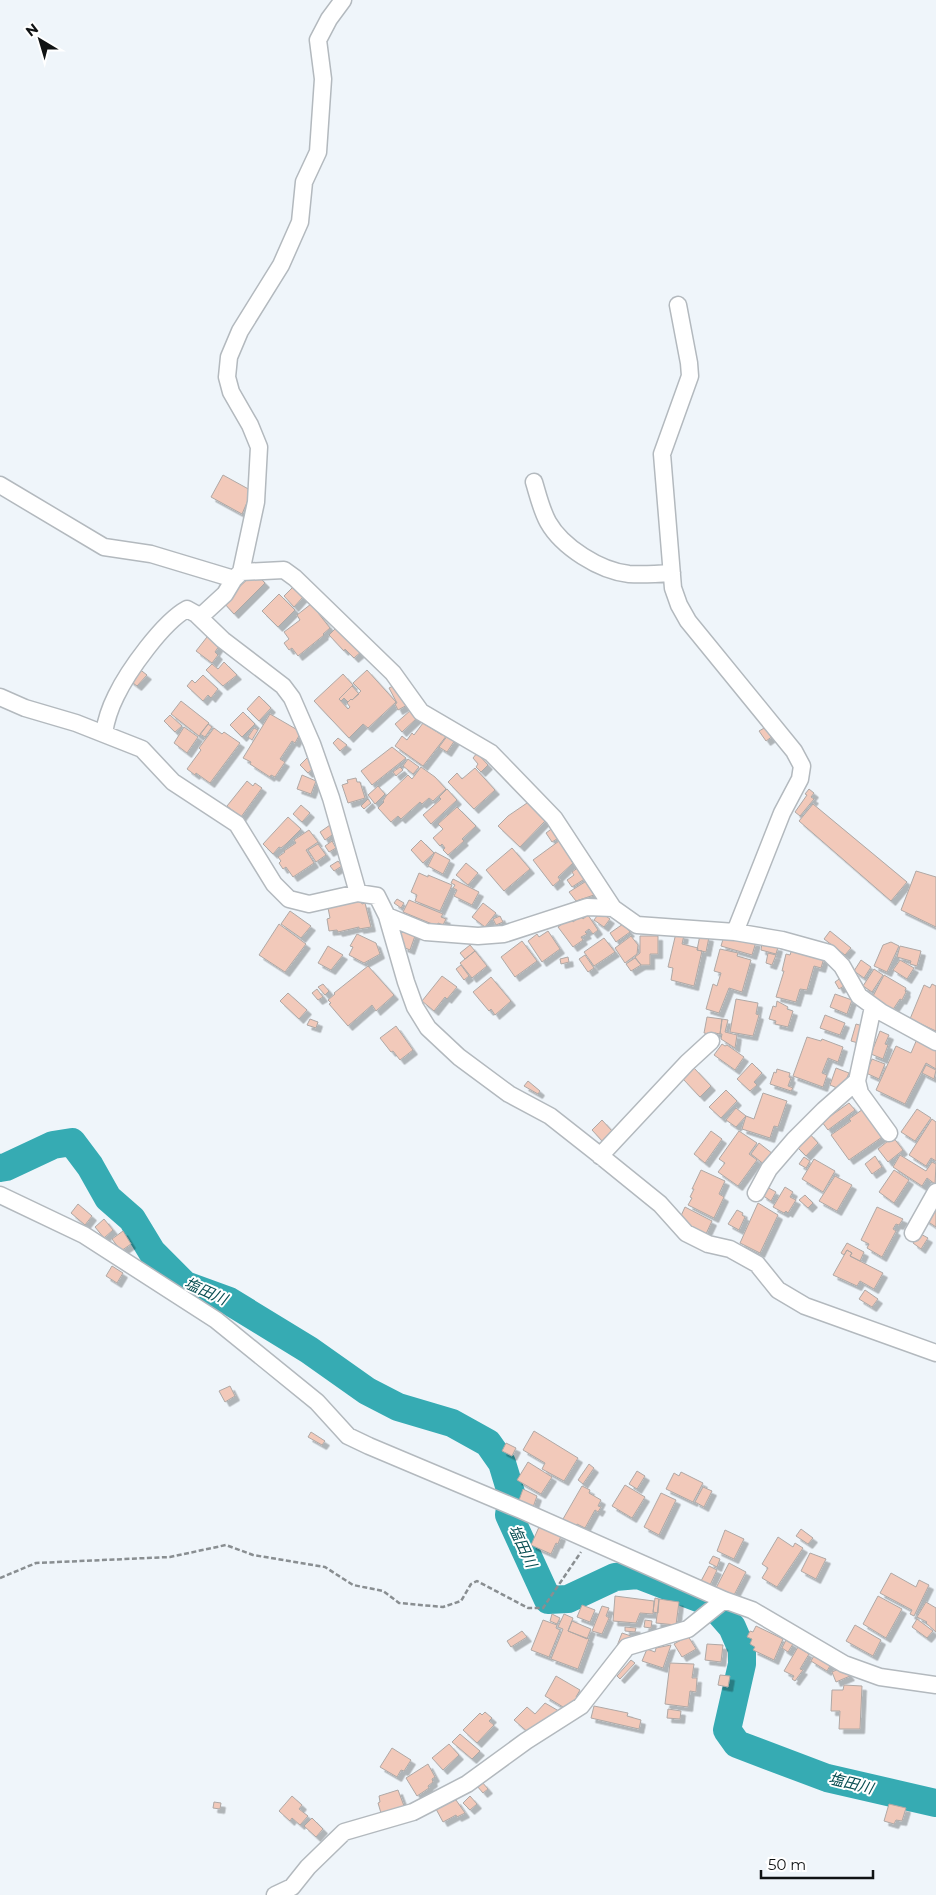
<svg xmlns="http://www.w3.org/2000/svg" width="936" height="1895" font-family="Montserrat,'Noto Sans JP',sans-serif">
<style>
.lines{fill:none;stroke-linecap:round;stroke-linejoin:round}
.river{stroke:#36abb3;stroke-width:28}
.building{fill:#f2c9ba;stroke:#afa8a5;filter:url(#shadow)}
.street-casing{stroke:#b3b9be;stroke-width:19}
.path{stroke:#898e91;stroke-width:2.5;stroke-dasharray:5 2.5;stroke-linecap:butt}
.street{stroke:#fff;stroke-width:16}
.labels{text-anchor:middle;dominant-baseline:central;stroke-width:4;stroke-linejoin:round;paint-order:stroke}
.water-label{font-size:15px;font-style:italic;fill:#084e52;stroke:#fff}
</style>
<defs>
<filter id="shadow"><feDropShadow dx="4.5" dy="4.5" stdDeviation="0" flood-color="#0004"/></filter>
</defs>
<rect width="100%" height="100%" fill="#eff5fa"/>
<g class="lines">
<path class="river" d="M0,1168L6,1167L53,1145L72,1142L90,1166L108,1198L132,1219L152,1252L185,1285L229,1301L309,1350L367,1391L398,1407L452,1423L488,1443L502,1463L512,1496L509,1515L548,1600L568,1599L615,1577L638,1575L711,1603L732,1627L742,1650V1664L727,1730L737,1744L827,1778L936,1803"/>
</g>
<path class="building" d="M223,475L252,491L242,514L211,497Z
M258,576L265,583L234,614L223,602L250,577L254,580Z
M293,587L303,597L294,607L284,596Z
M279,594L295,610L278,627L262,611Z
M311,604L330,628L323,634L324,635L298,656L292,648L289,650L284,643L289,639L284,632L300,620L297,615Z
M338,626L362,651L354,658L345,649L344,651L329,635Z
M207,637L219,646L215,652L218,655L212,663L196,651Z
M224,662L237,675L223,686L206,670L212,664L218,669Z
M138,668L147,675L137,686L129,680Z
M367,670L396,702L368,728L363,724L349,738L314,701L343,674L353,685L339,699L348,709L350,707L347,703L351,699L352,700L361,691L353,683Z
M203,675L218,689L211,698L208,695L203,701L187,686L192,680L195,683Z
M395,685L409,704L398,710L395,704L397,703L389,688Z
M352,686L359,694L352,700L351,699L348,702L344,698L341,701L339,699Z
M259,696L271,708L259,721L247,709Z
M181,701L209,723L199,736L171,714Z
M411,710L417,718L402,732L395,724Z
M243,712L255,724L242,737L230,725Z
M270,714L301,732L295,743L292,741L280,759L285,762L275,777L271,775L270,777L250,764L251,762L243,758Z
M170,715L182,726L175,732L164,721Z
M423,723L442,735L443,733L447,735L423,766L395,746L402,736L407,740L412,733L414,735Z
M208,724L212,727L205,737L200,734Z
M184,727L198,737L187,753L174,743Z
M766,727L773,736L766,741L759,731Z
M214,728L222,734L224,732L240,743L210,783L196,773L195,775L187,769L201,750L199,748Z
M254,728L258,730L252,740L248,737Z
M448,735L455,740L447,752L439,747Z
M338,738L347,745L340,751L333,743Z
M392,747L406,758L372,785L361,771Z
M477,753L488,765L481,772L476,767L478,764L473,758Z
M310,755L314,768L308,773L300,765Z
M408,759L419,767L413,774L403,766Z
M400,767L403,770L396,776L393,772Z
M421,767L435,777L446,789L433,801L429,798L422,804L420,802L401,819L398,816L391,822L378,808L384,802L383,801L386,796L408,775L412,779Z
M475,768L495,790L474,809L448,782L457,773L462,779Z
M302,775L316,781L311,794L297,789Z
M356,778L357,782H360L365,798L348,803L342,785L348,783L347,780Z
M247,781L253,786L255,783L262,788L241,817L227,806Z
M378,786L385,794L375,804L368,795Z
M447,789L457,800L431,824L423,815L441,799L439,797Z
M809,789L814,793L811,797L814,799L800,816L795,812L807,795L805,794Z
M368,799L371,803L364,809L361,806Z
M527,803L545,821L520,847L498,826L508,816Z
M813,804L907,882L891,901L799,821Z
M301,805L310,813L302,822L293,814Z
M457,807L476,826L462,839L464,841L448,855L443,850L445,848L442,844L440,846L433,838L443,829L438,824Z
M288,817L301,829L286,844L281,848L279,847L273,854L263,844Z
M330,825L335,833L325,840L320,832Z
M554,827L560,837L552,842L546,833Z
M309,830L318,842L306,850L314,863L293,877L286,867L283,869L279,863L281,861L278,857L285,852L284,851L296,843L294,840Z
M421,840L434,853L423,863L411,850Z
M332,841L336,848L329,852L325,846Z
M559,841L573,860L571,861L573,863L558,877L560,880L553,886L533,860Z
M318,844L326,855L316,862L308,850Z
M512,848L530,869L504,891L486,870Z
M435,852L450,860L443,874L428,866Z
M338,861L342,866L334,871L330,866Z
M466,863L478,873L468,885L456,875Z
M579,867L586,878L572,887L567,880L574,875L572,872Z
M916,871L936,877V927L901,910Z
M419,873L428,877V875L452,885L440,911L415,901L417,895L411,892Z
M453,879L479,892L472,905L454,896L457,890L453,888L455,885L451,883Z
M588,880L597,894L576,901L569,892Z
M397,899L404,903L401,908L394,903Z
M409,900L443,914L441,917L446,919L443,925L438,923L437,926L403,912Z
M361,901L362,904L365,903L371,927L359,929V927L338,932L337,930L329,931L327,919L330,918L328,908Z
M483,903L496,913L485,927L472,917Z
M290,911L311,926L301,938L281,924Z
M600,912L610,919L604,927L594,920Z
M588,915L598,930L593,934L589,929L585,932L587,934L581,937L583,940L573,947L558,927L571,918L573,922L581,916L583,919Z
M500,916L503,922L496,925L493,919Z
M279,924L306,944L285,972L259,955Z
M623,924L630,932L616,942L610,933Z
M402,928L416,933L410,950L403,947L404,943L401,942L402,937L399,936Z
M548,931L560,949L542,962L528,941L537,934L539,937Z
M830,931L851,948L845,955L824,939Z
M676,933L684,935L682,944L698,948L697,950L702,951L694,986L671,980L673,968L668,967Z
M357,934L376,943L380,954L364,963L349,955L353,947L350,946Z
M700,935L709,937L706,952L697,950Z
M631,936L638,945L637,954L625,963L615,948Z
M640,936H658V954H650V965H641L635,957L640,953Z
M724,936L756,942L752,955L721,946Z
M604,938L615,952L594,966L584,952Z
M522,941L537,961L515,977L501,957Z
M891,942L899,946L887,972L874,966L883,945Z
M762,943L778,947L776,954L761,950Z
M470,945L475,951L465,959L460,953Z
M328,946L343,955L331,970L318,963Z
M900,946L921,951L917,966L910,964L911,961L897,957Z
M720,949L738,953L737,956L751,960L742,992L729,988L719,1013L706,1009L713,984L717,986L721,973L714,971Z
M792,949L824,958L821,968L814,966L807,990L800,989L796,1002L776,997L784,971H782L786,954L790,955Z
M475,951L487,966L472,978L460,963Z
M768,953L776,955L772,965L766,963Z
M585,955L594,968L588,972L579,959Z
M568,957L569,962L561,964L560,959Z
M635,958L641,965L631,971L626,964Z
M861,960L871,967L864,978L854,971Z
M900,960L914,968L907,979L893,970Z
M461,965L469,976L464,980L456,969Z
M368,966L394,995L376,1011L372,1005L348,1026L329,1004L331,1003L328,1000L335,994L334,993Z
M874,969L883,975L872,992L863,986Z
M884,975L906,988L905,991L906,992L902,1000L900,999L892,1011L872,998Z
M442,976L457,987L447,999L445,997L434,1011L422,1001Z
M491,977L511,1001L495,1015L491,1009L489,1011L473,992Z
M842,977L847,984L839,989L835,982Z
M323,984L329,991L325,995L318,987Z
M932,984L936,986V1031L910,1019L924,985L930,988Z
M317,989L323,997L318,1000L312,993Z
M288,993L307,1010L299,1019L280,1001Z
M835,994L852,1000L847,1014L830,1007Z
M736,999L758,1003L756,1014L759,1015L753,1036L730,1032Z
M777,1001L788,1007L787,1009L793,1011L788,1027L775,1024L776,1021L769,1019L773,1006L776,1007Z
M825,1015L845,1023L840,1035L820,1028Z
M707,1017L722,1019L720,1034L715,1033V1035L704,1033Z
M310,1019L318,1022L316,1028L307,1025Z
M722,1019L728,1020L725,1032L737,1035L735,1048L721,1039L722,1034H720Z
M856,1024L863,1026L858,1043L851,1041Z
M396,1026L413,1050L400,1060L393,1051L391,1052L380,1038Z
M880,1031L889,1035L885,1044L888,1045L883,1059L871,1054Z
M807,1037L821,1041L822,1039L843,1047L838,1062L828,1058L822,1073L827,1075L823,1087L793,1076Z
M917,1039L936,1049V1069L926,1063L905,1104L876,1090L896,1046L911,1053Z
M722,1044L725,1046L727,1045L744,1057L735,1070L714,1055Z
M872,1059L885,1064L879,1079L866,1073Z
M752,1063L762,1073L754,1082L757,1085L750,1091L737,1079Z
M926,1065L936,1070L934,1079L922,1073Z
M694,1068L711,1086L700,1097L683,1079Z
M836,1068L849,1073L842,1090L830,1085Z
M777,1069L790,1073L789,1077L791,1078L788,1086L793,1088L791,1091L770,1084L774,1072L776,1073Z
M528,1081L540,1091L538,1094L524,1086Z
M726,1090L737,1101L721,1118L709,1107Z
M763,1093L787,1101L778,1127L774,1126L770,1138L742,1129L746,1116L754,1119Z
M849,1103L855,1110L828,1130L822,1122Z
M866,1107L885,1135L849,1160L831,1135L851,1121L849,1119Z
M736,1108L746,1116L736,1127L726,1120Z
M917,1109L931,1118L915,1141L901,1132Z
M932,1119L936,1122V1161L931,1158L926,1166L909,1155Z
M602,1120L613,1132L603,1142L592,1130Z
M711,1131L722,1139L705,1163L694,1154Z
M739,1131L757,1143L749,1154L757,1160L738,1186L718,1172L725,1163L719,1159Z
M809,1133L818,1143L806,1156L796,1146Z
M893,1137L903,1150L888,1162L878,1149Z
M759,1143L773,1154L765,1165L751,1154Z
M900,1155L926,1171L932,1162L936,1164L935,1184L927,1178L922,1186L893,1167Z
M875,1156L882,1167L872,1174L865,1164Z
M804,1157L810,1161L806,1168L799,1164Z
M814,1159L835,1171L823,1192L802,1179Z
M701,1170L725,1181L719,1194L724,1197L714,1218L688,1205L692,1198L690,1197L694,1189H692Z
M894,1170L909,1180L894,1203L879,1192Z
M835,1176L852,1185L837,1211L819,1201Z
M767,1187L776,1192L771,1201L762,1195Z
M785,1187L793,1192L790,1197L796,1200L788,1213L786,1211L784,1213L773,1207Z
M805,1195L813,1203L808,1208L799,1200Z
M758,1203L778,1215L760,1253L740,1243Z
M78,1204L92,1216L85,1225L71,1213Z
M936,1204V1227L924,1219Z
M685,1207L712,1221L705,1236L694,1231L680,1218Z
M877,1207L903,1219L899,1225L896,1224L893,1229L896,1231L882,1257L867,1248L869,1244L861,1240Z
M737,1210L743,1213L742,1215L745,1217L739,1230L728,1224Z
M104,1219L113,1230L104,1238L95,1227Z
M123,1231L131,1244L121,1251L112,1239Z
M919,1233L928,1238L921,1249L913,1243Z
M847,1243L864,1252L860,1261L850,1256L852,1253L847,1250L844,1255L841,1253Z
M847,1250L852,1253L850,1256L883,1273L874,1289L860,1281L857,1286L833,1275Z
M112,1266L123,1273L117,1283L106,1276Z
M865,1290L878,1299L872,1307L859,1299Z
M230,1386L235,1396L225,1402L219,1391Z
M534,1431L578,1458L564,1481L542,1469L545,1463L523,1450Z
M311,1432L325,1441L322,1445L308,1437Z
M506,1443L516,1448L512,1456L502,1451Z
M528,1462L552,1477L541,1494L517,1480Z
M589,1464L594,1468L583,1484L578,1480Z
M637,1471L645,1476L637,1489L629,1484Z
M681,1472L703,1483L693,1502L666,1489L674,1473L679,1476Z
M625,1485L645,1497L632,1518L612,1506Z
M582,1486L590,1490L589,1493L601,1500L598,1506L601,1507L598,1512L595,1510L585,1528L577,1524L575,1526L563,1519Z
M703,1487L712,1491L704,1507L695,1502Z
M523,1489L537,1496L532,1510L518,1503Z
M661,1493L676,1500L659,1535L644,1527Z
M539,1527L561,1536L558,1544L556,1543L551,1554L531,1545Z
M801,1529L813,1538L808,1544L796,1536Z
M725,1530L744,1539L734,1559L717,1551Z
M778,1537L793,1547L795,1543L803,1548L777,1587L762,1578L768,1568L762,1564Z
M810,1553L826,1559L816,1579L801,1571Z
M713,1556L720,1559L717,1567L709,1563Z
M729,1563L746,1572L733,1597L716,1588Z
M709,1566L717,1570L710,1585L701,1581Z
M891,1573L916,1587L919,1580L929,1585L914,1616L910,1614L912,1610L880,1593Z
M615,1596L654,1601L653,1614L640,1613L636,1623L613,1621Z
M878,1596L902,1609L886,1638L863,1624Z
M655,1598L659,1599L658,1613L653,1612Z
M659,1599L679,1602L676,1625L656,1623Z
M926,1602L936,1608V1632L926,1623L927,1622L917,1617Z
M582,1605L595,1610L590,1622L577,1617Z
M602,1606L609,1608L606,1616L609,1618L602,1634L592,1631Z
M552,1614L560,1618L557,1624L550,1621Z
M564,1614L573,1618L568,1631L589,1639L578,1669L551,1659L563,1629L558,1627Z
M917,1619L933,1631L927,1638L912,1627Z
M543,1620L557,1625L556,1628L560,1630L549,1657L531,1650Z
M645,1620L652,1621L651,1628L644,1627Z
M572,1621L591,1629L587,1639L568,1631Z
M855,1625L881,1640L873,1656L846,1641Z
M756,1626L783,1639L774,1660L753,1650L755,1647L750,1644L752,1639L747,1637L750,1631L753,1632Z
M625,1627L636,1628L635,1632L625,1631Z
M522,1631L527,1637L511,1647L507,1641Z
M622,1633L631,1636L628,1643L617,1646Z
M688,1636L696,1649L682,1657L674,1644Z
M786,1640L793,1644L788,1652L782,1648Z
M707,1644L723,1645L721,1662L705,1660Z
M671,1645L663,1668L642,1661L647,1649L655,1652L656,1648Z
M798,1647L809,1654L800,1669L803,1670L795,1681L792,1679L794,1676L784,1671Z
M815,1654L831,1664L827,1671L811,1661Z
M631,1660L635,1663L620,1679L617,1676Z
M670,1663L694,1664L692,1678H697L696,1692L690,1691L688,1707L665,1704Z
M843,1667L850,1676L836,1682L832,1672Z
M720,1675L730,1676L728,1687L718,1685Z
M556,1676L580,1690L576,1697L578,1698L568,1710L545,1696Z
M844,1685L862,1686L860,1729H839L840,1711H831L832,1690H843Z
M545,1703L564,1714L530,1734L514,1720L527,1707L535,1714Z
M594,1706L628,1713L627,1716L641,1720L639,1729L591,1718Z
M668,1709L681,1711L680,1719L667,1718Z
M485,1712L492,1718L489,1721L494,1725L477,1743L463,1730L480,1713L482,1715Z
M460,1734L480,1751L472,1759L452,1742Z
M449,1744L459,1755L443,1770L432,1758Z
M392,1748L411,1760L404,1771L401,1770L397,1777L380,1767Z
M428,1764L435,1777L432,1779L433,1782L428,1786L429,1788L417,1796L406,1778Z
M482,1782L488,1789L483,1793L477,1786Z
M398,1790L404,1806L381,1813L378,1803L380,1802L379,1796Z
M292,1796L302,1805L299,1809L308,1816L300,1825L292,1818L290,1821L279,1811Z
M470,1796L477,1804L470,1810L463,1803Z
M452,1800L453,1801L456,1800L465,1813L457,1817L456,1815L443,1822L436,1809Z
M214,1802L221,1803L220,1809L213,1808Z
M889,1804L906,1808L902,1821L896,1820L894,1824L884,1821Z
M312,1818L323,1829L316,1837L304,1826Z"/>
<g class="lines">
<defs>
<path id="street" d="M678,305L689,363L690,376L662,454L673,588L679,605L688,621L794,751L802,766L800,779L782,813L735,932
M534,482C538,495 541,509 548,522C562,547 600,571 629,574C643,575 658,574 672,573
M0,485L104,547L151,554L234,579
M241,572L284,570L295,578L393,673L421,712L491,753L554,818L613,908L637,925L735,932L782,940L829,953L842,966L859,996L881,1012L936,1042
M200,617L225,594L234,579L241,572L256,502L259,447L250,425L231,392L227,377L229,357L240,331L281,265L300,222L304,182L318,152L323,79L318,40L329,19L343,0
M0,697L25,708L76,723L142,749L173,782L237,824L274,884L289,899L309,904L358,893L377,896L387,916L406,982L415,1007L428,1028L459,1057L509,1094L550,1116L597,1153L660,1204L686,1233L708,1244L730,1249L757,1264L778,1290L805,1306L936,1353
M104,733C106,720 110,708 116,696C128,671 163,622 187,609L196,614L223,640L283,686L292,698L312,744L331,798L358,893
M387,916L426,932L478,936L504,934L587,907L613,908
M857,1081L860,1093L889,1133
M600,1156L687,1063L711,1041
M756,1193L769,1169L794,1140L824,1110L857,1081L873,1007
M0,1195L84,1235L216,1320L317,1402L348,1436L369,1446L521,1510L724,1600L752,1610L844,1664L880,1677L936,1685
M913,1233L936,1192
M275,1895L292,1887L308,1867L344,1832L413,1812L467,1784L526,1741L581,1706L627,1647L688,1629L724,1600"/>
</defs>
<use href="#street" class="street-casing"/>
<path class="path" d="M0,1578L36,1563L170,1557L226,1545L253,1555L325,1567L353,1585L383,1591L399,1603L443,1607L461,1601L471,1584L477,1581L528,1608H543L581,1552"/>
<use href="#street" class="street"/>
</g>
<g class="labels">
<g class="water-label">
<text transform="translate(206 1291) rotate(24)">塩田川</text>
<text transform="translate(523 1546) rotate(65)">塩田川</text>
<text transform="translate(851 1783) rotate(14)">塩田川</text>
</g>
</g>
<g transform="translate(40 40) rotate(322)" stroke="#ffffff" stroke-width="4" paint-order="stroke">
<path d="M0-4L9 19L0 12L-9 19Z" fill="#101314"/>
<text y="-8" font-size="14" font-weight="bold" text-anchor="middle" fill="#101314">N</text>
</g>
<path d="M761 1870v8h112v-8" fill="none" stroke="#101314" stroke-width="2.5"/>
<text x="768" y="1870" font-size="15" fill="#101314" stroke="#ffffff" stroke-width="4" paint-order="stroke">50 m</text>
</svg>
